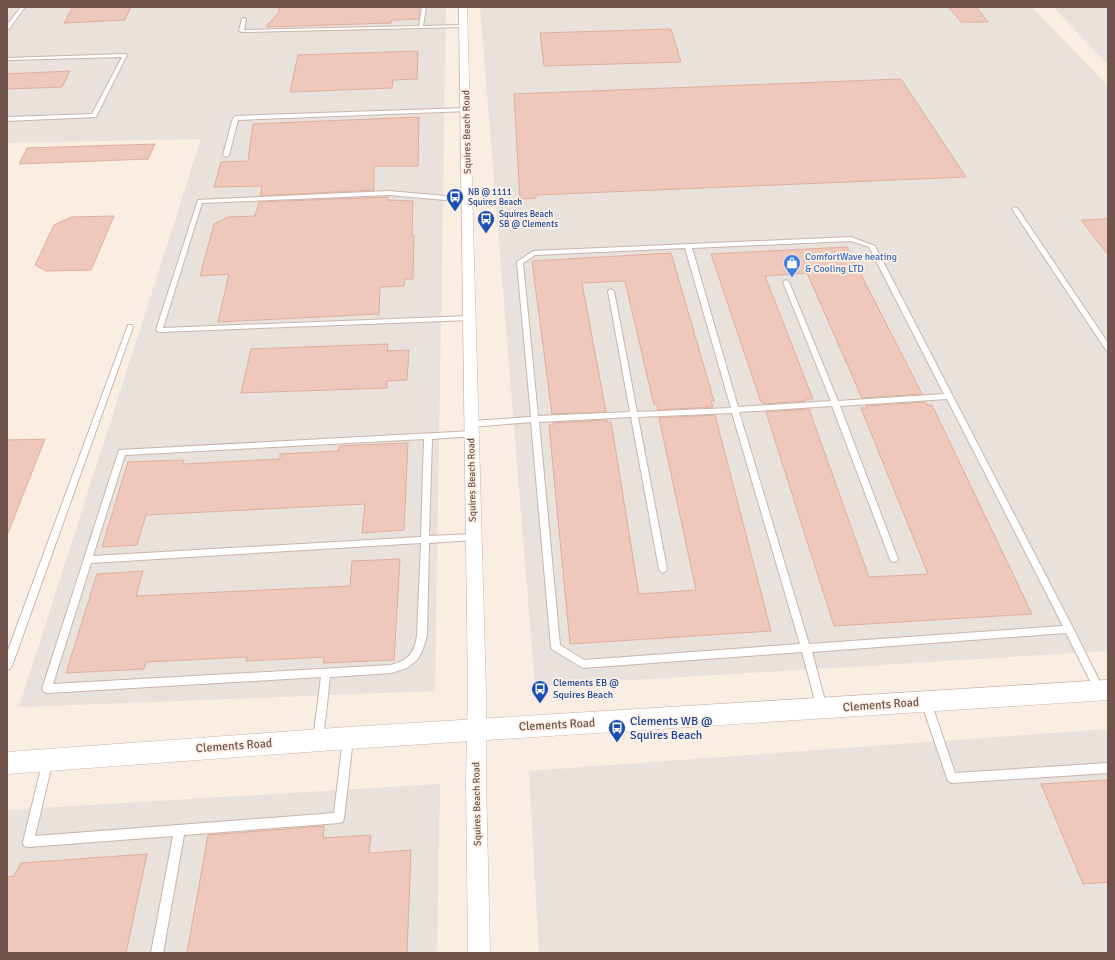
<svg xmlns="http://www.w3.org/2000/svg" width="1115" height="960" font-family="Signika,sans-serif">
<style>
.industrial{fill:#e9e1dc}
.building{fill:#eec9bb;stroke:#dfad9c}
.lines{fill:none;stroke-linecap:round;stroke-linejoin:round}
.service-casing{stroke:#cab4a9;stroke-width:2}
.minor-casing{stroke:#cab4a9;stroke-width:1}
.tertiary-casing{stroke:#cab4a9;stroke-width:1}
.service{fill:#fff;fill-rule:evenodd}
.minor{fill:#fff;fill-rule:evenodd}
.tertiary{fill:#fff;fill-rule:evenodd}
.labels{text-anchor:middle;dominant-baseline:central;stroke-width:3.5;stroke-linejoin:round;paint-order:stroke}
.far-transit-label{font-size:9px;fill:#164399;stroke:#fef2e7;text-anchor:start}
.street-label{font-size:10px;fill:#70534a;stroke:#fef2e7}
.shop-label{font-size:10px;fill:#366cbe;stroke:#fef2e7;text-anchor:start}
.transit-label{font-size:10px;fill:#164399;stroke:#fef2e7;text-anchor:start}
.near-street-label{font-size:12px;fill:#70534a;stroke:#fef2e7}
.near-transit-label{font-size:12px;fill:#164399;stroke:#fef2e7;text-anchor:start}
</style>
<rect width="100%" height="100%" fill="#faeee2"/>
<path class="industrial" d="M7,7H446L435,691L19,707L201,139L7,143Z
M480,7H1032L1108,86V651L535,686Z
M1053,7H1108V65Z
M1108,729V953H539L529,771Z
M440,784L437,953H7V810Z"/>
<path class="building" d="M73,7H131L125,20L64,23Z
M279,7H419V19L392,20L391,23L266,27L279,12Z
M949,7H976L988,22H961Z
M671,29L681,62L544,66L540,33Z
M418,51L417,79L393,80L392,88L290,92L298,55Z
M70,71L62,87L7,89V74Z
M901,79L966,177L536,195V198L520,199L514,94Z
M419,117L418,166H374V190L260,196L262,186L214,187L221,162L248,161L253,124Z
M155,144L148,159L19,164L27,148Z
M388,197V200L413,201L412,235H414L413,279H405L404,286L380,287L379,314L218,322L229,274L200,276L214,224L228,217L255,216L259,202Z
M114,216L91,270L46,271L35,265L54,225L71,217Z
M1108,219V255L1081,220Z
M847,247L922,394L862,398L807,273L765,276L813,399H806V401L764,404L763,402H761L711,254Z
M671,253L714,401H711L713,407L658,410L657,405H654L625,281L582,283L606,412L552,414L532,261Z
M388,344L387,351L409,350L407,380L387,381V388L241,393L251,349Z
M926,402L927,405H932L1032,614L834,626L766,412L809,409L869,577L928,574L861,408H867L866,406Z
M715,415L771,631L570,644L549,425H553V423L607,420L608,422H611L639,594L696,590L659,418Z
M45,439L8,533H7V440Z
M408,443L404,530L362,533L365,504L146,515L137,545L102,547L128,462L184,460L183,464L280,459V454L339,451V446Z
M400,559L394,660L323,663L324,657L246,661L247,657L146,662L144,669L66,673L97,574L143,571L136,596L350,586L352,561Z
M1108,780V882L1083,884L1041,784Z
M324,826L323,838L371,835L369,853L411,850L407,953H187L208,835Z
M147,854L126,953H7V877L14,876L21,863Z"/>
<g class="lines">
<defs>
<path id="service" d="M21,7H25L9,29H7V25Z
M422,7H426L423,26L464,25L466,26L464,27L241,32L239,31L242,19L244,18L246,19L244,30L419,26Z
M125,54L127,55L96,117L7,121V117L92,114L122,57L7,60V58Z
M466,108L469,110L468,111L238,120L229,155L226,157L223,155L233,118L236,116Z
M389,191L468,198L471,200L468,202L389,195L202,203L163,328L469,316L472,318L471,320L159,332L156,330L198,200Z
M1015,207L1018,209L1108,343V350H1106L1012,209Z
M851,237L875,246L1072,626L1104,690L1102,693L1099,694L1096,693L1066,633L812,652L827,708L825,711L822,712L819,711L817,708L802,652L583,668L553,650L551,647L531,422L472,427L468,424L472,421L531,417L517,262L518,261L533,251ZM851,241L869,247L944,394L838,401L789,282L786,280L783,282L831,401L738,407L692,248ZM685,248L731,408L637,412L614,291L611,289L608,291L630,412L538,416L523,263L535,255ZM947,399L1063,626L809,644L739,412L832,406L890,559L891,561L894,562L897,561L898,559L840,406ZM732,413L800,644L584,660L560,645L539,422L631,417L659,569L660,571L663,573L666,571L667,569L638,417Z
M128,325H132L133,327L12,666L10,669L7,670V653Z
M472,431L475,432L476,434L475,436L432,439L429,536L473,534L476,535L477,537L476,539L473,540L429,543L427,636L423,649L419,657L416,661L407,668L391,673L330,677L323,740L322,743L318,745L314,743L313,740L321,677L47,693L44,692L42,689L119,450ZM424,439L421,537L93,556L125,455ZM421,543L417,636C414,654 408,660 391,665L53,684L91,563Z
M926,698L929,699L931,702L955,773L1108,763V773L952,783L948,781L921,702L923,699Z
M348,734L352,736L353,739L344,818L343,822L339,823L184,835L163,953H151L173,836L28,847L24,846L23,842L43,760L44,757L48,755L52,757L53,760L35,836L334,813L343,739L344,736Z"/>
<path id="minor" d="M459,7H467L486,693V780L490,953H468L466,780L468,693Z"/>
<path id="tertiary" d="M1108,680V700L348,749L7,774V752L348,727Z"/>
</defs>
<use href="#service" class="service-casing"/>
<use href="#minor" class="minor-casing"/>
<use href="#tertiary" class="tertiary-casing"/>
<use href="#service" class="service"/>
<use href="#minor" class="minor"/>
<use href="#tertiary" class="tertiary"/>
</g>
<defs>
<symbol id="bus-pin" viewBox="-11 -11 22 30"><path d="M0 17L-7.5 6A9.5 9.5 0 1 1 7.5 6Z" fill="#1a4fb4" stroke="#fef2e7"/><path d="M-5-6H5V4H4V6H2V4H-2V6H-4V4H-5ZM-3.5-4V0h7V-4ZM-3.5 1.2v1.5H-2V1.2ZM2 1.2v1.5H3.5V1.2Z" fill="#fff"/></symbol>
<symbol id="shop-pin" viewBox="-11 -11 22 30"><path d="M0 17L-7.5 6A9.5 9.5 0 1 1 7.5 6Z" fill="#3f7fe0" stroke="#fef2e7"/><path d="M-5-2.5h2.3a2.7 3.5 0 0 1 5.4 0H5L5.5 6h-11ZM-1.5-2.5h3a1.5 2.3 0 0 0-3 0Z" fill="#fff"/></symbol>
</defs>
<g fill-rule="evenodd">
<use href="#bus-pin" x="445" y="187" width="20" height="27"/>
<use href="#bus-pin" x="476" y="209" width="20" height="27"/>
<use href="#shop-pin" x="782" y="253" width="20" height="27"/>
<use href="#bus-pin" x="530" y="679" width="20" height="27"/>
<use href="#bus-pin" x="607" y="718" width="20" height="27"/>
</g>
<g class="labels">
<g class="far-transit-label">
<text x="468" y="192">NB @ 1111<tspan x="468" dy="10">Squires Beach</tspan></text>
<text x="499" y="214">Squires Beach<tspan x="499" dy="10">SB @ Clements</tspan></text>
</g>
<g class="street-label">
<text transform="translate(467 132) rotate(-91)">Squires Beach Road</text>
<text transform="translate(472 480) rotate(-91)">Squires Beach Road</text>
<text transform="translate(477 804) rotate(-91)">Squires Beach Road</text>
</g>
<g class="shop-label">
<text x="805" y="257">ComfortWave heating<tspan x="805" dy="12">&amp; Cooling LTD</tspan></text>
</g>
<g class="transit-label">
<text x="553" y="683">Clements EB @<tspan x="553" dy="12">Squires Beach</tspan></text>
</g>
<g class="near-street-label">
<text transform="translate(881 705) rotate(-4)">Clements Road</text>
<text transform="translate(557 725) rotate(-3)">Clements Road</text>
<text transform="translate(234 746) rotate(-4)">Clements Road</text>
</g>
<g class="near-transit-label">
<text x="630" y="721">Clements WB @<tspan x="630" dy="14">Squires Beach</tspan></text>
</g>
</g>
<rect width="1115" height="960" fill="none" stroke="#70534a" stroke-width="16"/>
</svg>
